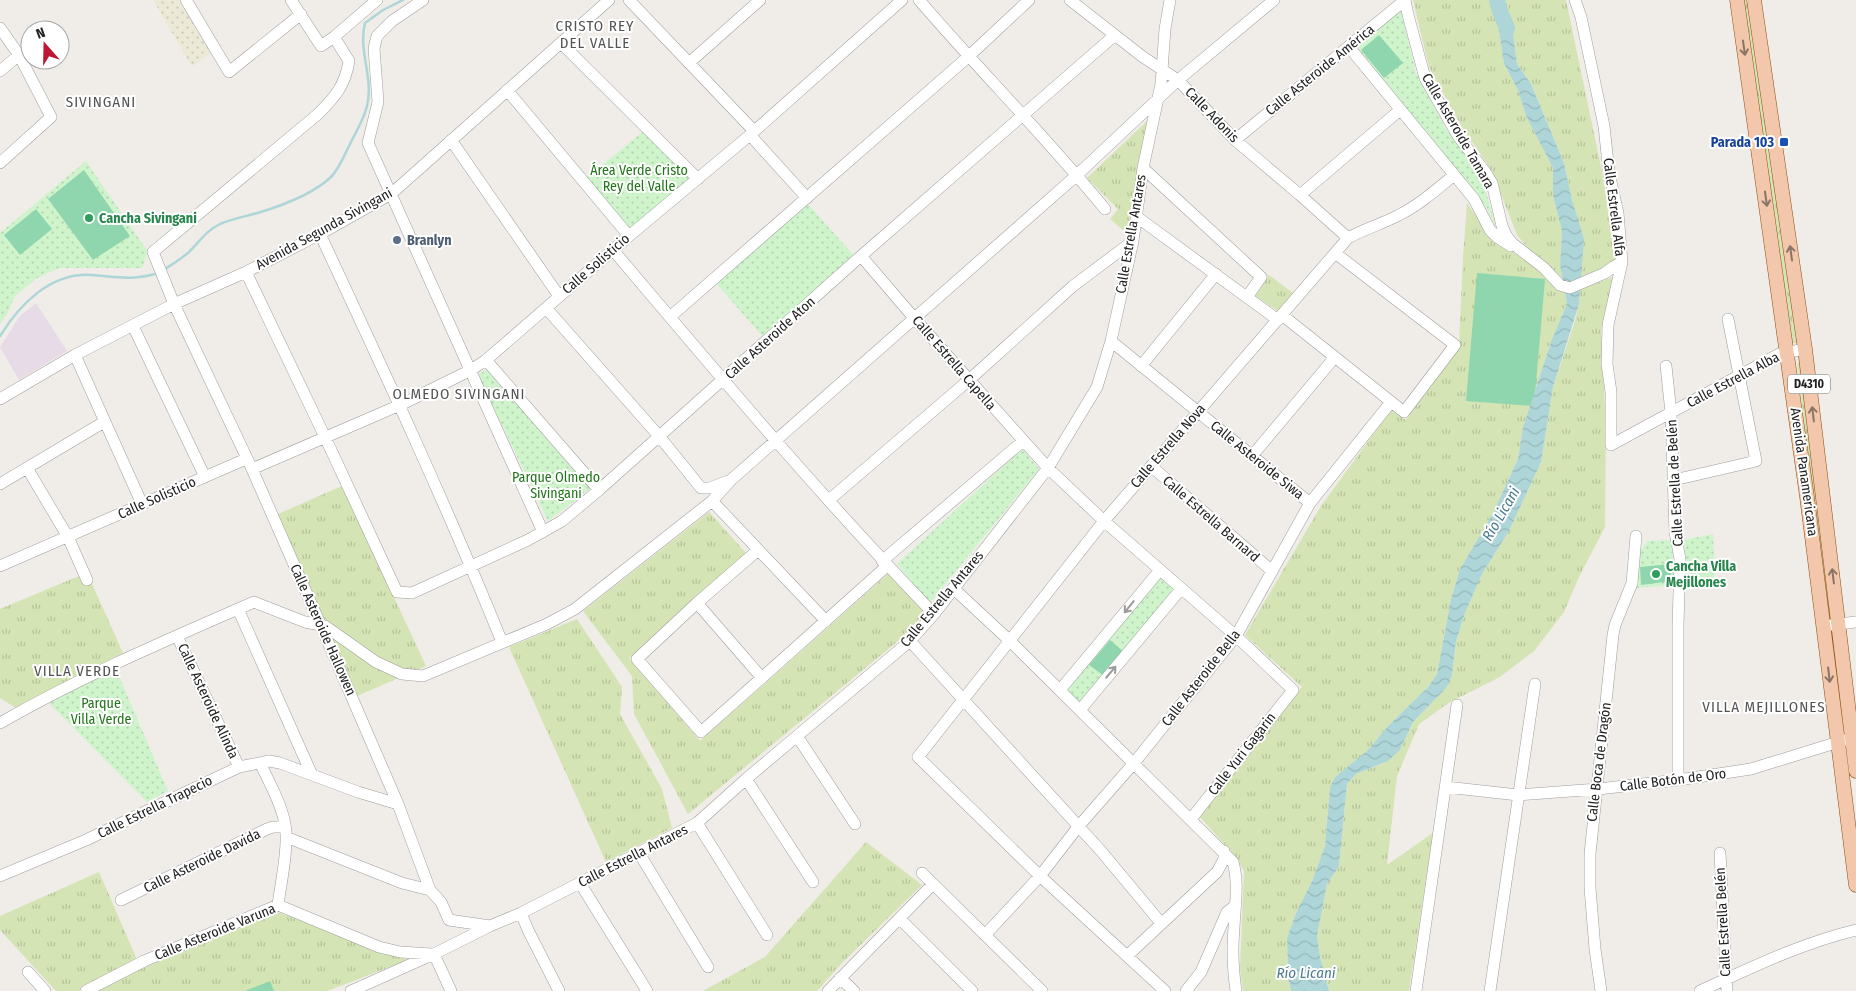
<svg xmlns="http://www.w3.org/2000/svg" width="1856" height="991" font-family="'Fira Sans Condensed',sans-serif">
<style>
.industrial{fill:#e8dbe8}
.farmland{fill:url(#farmland-dots)}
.grass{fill:url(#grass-tufts)}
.park{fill:url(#park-dots)}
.pitch{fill:#8fd6ae}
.water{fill:url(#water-waves)}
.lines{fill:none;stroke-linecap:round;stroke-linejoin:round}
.stream{stroke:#aed6d9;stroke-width:2.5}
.river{stroke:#aed6d9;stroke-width:16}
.minor-casing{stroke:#9e9e9e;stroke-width:12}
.major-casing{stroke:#8d4e11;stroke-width:15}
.minor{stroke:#fff;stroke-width:11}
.major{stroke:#f2c7ab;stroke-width:14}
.oneway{stroke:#8a7466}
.oneway2{stroke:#9b9b9b}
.transit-dot{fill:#1a4fb4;stroke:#fff;stroke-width:2}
.leisure-dot{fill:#2e9e5b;stroke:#fff;stroke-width:2}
.service-dot{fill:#5c6f8a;stroke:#fff;stroke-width:2}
.labels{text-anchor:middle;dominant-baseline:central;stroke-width:4;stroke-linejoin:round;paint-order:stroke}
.shield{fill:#fff;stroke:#646464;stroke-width:1}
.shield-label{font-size:12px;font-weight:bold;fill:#212121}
.street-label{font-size:14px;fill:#212121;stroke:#fff}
.transit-label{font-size:14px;font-weight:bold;fill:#164399;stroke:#fff;text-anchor:end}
.park-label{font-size:14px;fill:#217518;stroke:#fff}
.leisure-label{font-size:14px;font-weight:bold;fill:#27864d;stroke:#fff;text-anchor:start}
.service-label{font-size:14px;font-weight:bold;fill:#4e5e75;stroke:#fff;text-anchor:start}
.neighbourhood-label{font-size:15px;letter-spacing:1px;fill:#545454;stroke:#fff}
.water-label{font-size:15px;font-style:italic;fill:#4c7a90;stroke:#fff}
</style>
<defs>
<pattern id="farmland-dots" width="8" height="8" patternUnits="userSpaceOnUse" patternTransform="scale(1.25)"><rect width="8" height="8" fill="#ecead6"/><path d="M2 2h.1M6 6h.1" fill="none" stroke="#cac8b7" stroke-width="1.8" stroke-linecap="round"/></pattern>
<pattern id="grass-tufts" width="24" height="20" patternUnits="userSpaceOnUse" patternTransform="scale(1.25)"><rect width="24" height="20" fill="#d4e4b4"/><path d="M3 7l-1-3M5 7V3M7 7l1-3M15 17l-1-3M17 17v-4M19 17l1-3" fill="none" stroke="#b6c39a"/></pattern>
<pattern id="park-dots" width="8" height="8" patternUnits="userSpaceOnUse" patternTransform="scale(1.25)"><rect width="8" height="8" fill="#cff4cb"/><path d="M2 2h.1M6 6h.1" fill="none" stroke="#b1d1ae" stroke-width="1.8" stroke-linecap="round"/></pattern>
<pattern id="water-waves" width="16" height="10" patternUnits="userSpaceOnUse" patternTransform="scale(1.25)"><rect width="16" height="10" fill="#aed6d9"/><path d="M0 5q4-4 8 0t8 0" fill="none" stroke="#95b7ba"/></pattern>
</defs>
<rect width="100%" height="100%" fill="#f0ece8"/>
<path class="industrial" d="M36,303L67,351L19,380L0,347L20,316Z"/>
<path class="farmland" d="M153,0H180L211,53L192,67Z"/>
<path class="grass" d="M1413,0H1566L1603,177L1615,260L1605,268L1581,279V267L1572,200L1564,163L1531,84L1517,64L1513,32L1502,3L1496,11L1504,64L1518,90L1526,116L1553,168V196L1562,231L1560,265L1567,304L1552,339L1523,427L1518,459L1493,513L1460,569L1451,599L1437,674L1428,687L1388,726L1368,750L1335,777L1330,787L1325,846L1312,881L1296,913L1287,938L1288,977L1291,991H1243L1240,969L1244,871L1233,854L1199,816L1302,687L1245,635L1321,506L1391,410L1406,420L1459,346L1463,257L1467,203L1492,239L1528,262L1533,254L1517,235L1492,171L1462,127L1429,67Z
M1742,0H1748L1799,343H1793Z
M1148,120L1129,235L1110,219L1118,209L1087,178Z
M1269,275L1293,293L1278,311L1255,296Z
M1615,276L1601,330L1606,427L1605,527L1579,577L1564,612L1534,651L1500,677L1450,702L1419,724L1397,776L1387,865L1433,833L1409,991H1329L1320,957L1317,936L1327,884L1339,866L1347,784L1356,774L1384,763L1400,750L1413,722L1447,687L1452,675L1456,641L1465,613L1482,574L1509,531L1541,462L1553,387L1575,321L1579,304L1580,290Z
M1801,362L1832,617L1828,618L1797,363Z
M342,486L426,666L357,696L278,514Z
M709,512L746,553L629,658L700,741L888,574L925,613L898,641L688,814L634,714L632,676L583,611Z
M79,576L92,584L123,653L16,708L0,698V609Z
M577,619L622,687L620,714L662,789L672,828L606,862L509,647Z
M1828,634H1833L1845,733L1841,734Z
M866,842L922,885L842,963L817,991H703L765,957Z
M99,872L141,969L277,912L408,960L327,991H56L0,930V916Z"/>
<path class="park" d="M1401,11L1416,73L1444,126L1480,173L1497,229L1487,208L1357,47Z
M644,131L690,178L629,229L586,178Z
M86,161L148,252L142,268H59L37,278L15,296L7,314L0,324V233Z
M807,203L855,257L763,337L716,283Z
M487,369L590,489L548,521L478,375Z
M1022,449L1039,469L930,603L897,564Z
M1713,534L1715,584L1687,585L1684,540Z
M1672,540L1674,585L1637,588L1638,552L1648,541Z
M1160,577L1175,590L1080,703L1065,691Z
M116,669L168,791L147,802L49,703Z"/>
<path class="pitch" d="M1379,35L1403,63L1384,78L1361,50Z
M84,170L130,236L93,260L48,199Z
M36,209L52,229L20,255L4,235Z
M1477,273L1545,279L1534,406L1466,401Z
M1670,564L1672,581L1641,585L1640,567Z
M1110,640L1124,652L1104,676L1089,665Z
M270,981L274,991H245Z"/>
<path class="water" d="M1502,3L1513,32L1517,64L1531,84L1564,163L1572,200L1584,239L1579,304L1553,387L1541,462L1509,531L1482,574L1465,613L1456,641L1452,675L1447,687L1413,722L1400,750L1388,761L1356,774L1347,784L1339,866L1327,884L1317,936L1320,957L1329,991H1291L1288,977L1287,938L1296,913L1312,881L1325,846L1330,787L1335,777L1368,750L1388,726L1428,687L1437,674L1451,599L1460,569L1493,513L1518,459L1523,427L1552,339L1567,304L1560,265L1562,231L1553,196V168L1526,116L1518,90L1504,64L1496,11Z"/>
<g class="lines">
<path class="stream" d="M165,269C173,264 182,258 189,252C200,241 206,231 220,224C234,218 249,216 264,211C286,204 314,193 331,177C339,169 345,154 350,144C356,132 364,119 367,106C374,79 358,51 365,23L383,10L403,0
M0,336C20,304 51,272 92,275C118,277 132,281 158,273"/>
<path class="river" d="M1497,0L1499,9L1507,28"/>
<defs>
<path id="minor" d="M186,0L229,72L301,14
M291,0L321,46L334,37
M377,0L334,37L349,61C345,86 335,97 318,114L153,252L174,304L252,469L321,626L398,804L430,890L441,902L449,920L490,926
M423,0L392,21L377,36L374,48L378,102L368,143L543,532
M629,0L754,131
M919,0C980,71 1046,137 1105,209
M1070,0L1143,57L1178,80L1235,140L1300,195L1348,238
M1405,0L1408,15L1425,78L1458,136L1486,173L1492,183L1502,226L1506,235L1512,243L1544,268L1560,285L1570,288L1605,273L1613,267L1622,262
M1575,0L1581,17L1604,126L1609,173L1618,213L1622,262L1608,325L1607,364L1611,392V445L1779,354L1805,349
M0,28L19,55L51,117L0,163
M561,43L698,179
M1349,47L1474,199L1490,230L1497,237L1511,246
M690,62L760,0
M0,71L19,55
M507,90L629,236
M750,135L807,198
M451,140L559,296
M1235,140L1405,0
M1143,168L1261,277L1247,297
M1300,195L1400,110
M1137,217L1278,320
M320,234C383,369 446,504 502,642
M613,250C717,373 822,498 934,614
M861,256L915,319L1048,468L1104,521L1236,636L1293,690L1191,819
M246,272L325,437L397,592L412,593L528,540L562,521L599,490L861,256L1115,35
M546,308L659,436L701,488H710L728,481
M1282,315L1404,412L1455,345L1335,253
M670,317L968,57L1029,0
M133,326L205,477
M1111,341L1310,503
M75,355L142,504
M486,360L599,490
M1141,366L1216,274
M1666,366L1671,413L1675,532L1680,559L1678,625V780
M0,399L75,355L174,304L246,272L320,234L391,194L609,0
M1252,456L1335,357
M1151,466L1272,571
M27,468L68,537L87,580
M252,469L400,405L471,370L486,360L629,236L750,135L902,0
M1674,480L1756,461L1728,319
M0,484L104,422
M829,500L969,380L1073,286L1133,241
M712,501L826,621
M758,550L697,603L637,659L701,732L887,566
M882,561L1023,441
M0,566L246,459
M953,588L1010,641L1233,862C1239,884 1235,905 1234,928C1232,949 1233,970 1236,991
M697,603L762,678
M238,609L312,775
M1823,626L1856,622
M177,636L239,767
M910,641L1101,851L1161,923
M1060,690L1160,570
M1080,710L1181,589
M0,723C82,676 167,640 254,602L305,622L325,626L376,662L402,674L423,676L547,624L575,609L712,501L732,479L1077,175L1178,80L1274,0
M797,736L855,824
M260,763C269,782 281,803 285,824C289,846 281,882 278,905
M746,779L813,882
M1446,787L1518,795L1598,789L1678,780L1751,769L1845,740
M697,823L767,935
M286,837L402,883L430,890
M639,853L708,967
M1720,853L1727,991
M922,873L1042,991
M0,876L86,840L239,767L269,761L280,763L358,792L398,804
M580,883L647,991
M121,900L267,829L273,827H285
M521,913L528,930L559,991
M900,919L972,991
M985,935L1040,876L1078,827L1134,763L1236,636L1310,503L1391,402
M434,954L451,991
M1127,956L1217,872L1224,859V851
M28,972L45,991
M840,978L854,991
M86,991L144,961L278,905L379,947L400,952L432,954
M351,991L434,954L490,926L521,913L697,823L746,779L910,641L934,614L1048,468L1097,387L1111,341L1133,241L1143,168L1161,84L1165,29L1170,0
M828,991L933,884
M1165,991L1040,876L918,757L1104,521L1348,238C1364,229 1382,224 1399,215C1419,205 1436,190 1453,176
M1186,991L1201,972L1227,912L1236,905
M1416,991L1457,705
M1490,991L1535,684
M1601,991L1595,949L1590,888V854L1613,635L1615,625L1632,583L1636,536
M1700,991C1751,968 1801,943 1856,930"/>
<path id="major" d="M1737,0L1807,497L1856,885
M1754,0L1805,349L1856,771"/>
</defs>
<use href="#minor" class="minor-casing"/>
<use href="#major" class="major-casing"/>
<use href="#minor" class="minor"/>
<use href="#major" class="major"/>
</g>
<defs><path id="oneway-shaft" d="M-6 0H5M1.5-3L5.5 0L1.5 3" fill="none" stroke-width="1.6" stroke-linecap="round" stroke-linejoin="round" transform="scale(1.25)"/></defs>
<g class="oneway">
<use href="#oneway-shaft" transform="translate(1744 48) rotate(82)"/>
<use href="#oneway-shaft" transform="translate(1766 199) rotate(82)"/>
<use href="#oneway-shaft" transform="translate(1791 253) rotate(-98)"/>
<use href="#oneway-shaft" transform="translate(1813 414) rotate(-97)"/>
<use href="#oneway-shaft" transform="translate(1833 576) rotate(-97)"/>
<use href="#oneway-shaft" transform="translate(1829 675) rotate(83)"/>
</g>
<g class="oneway2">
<use href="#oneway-shaft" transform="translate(1129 607) rotate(129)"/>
<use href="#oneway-shaft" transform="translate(1111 672) rotate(-50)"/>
</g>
<rect class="transit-dot" x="1779" y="137" width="10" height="10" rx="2.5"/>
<g class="leisure-dot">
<circle cx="89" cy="218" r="5"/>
<circle cx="1656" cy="574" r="5"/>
</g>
<circle class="service-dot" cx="397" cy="240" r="5"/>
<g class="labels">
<rect class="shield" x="1788" y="374.5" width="42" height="19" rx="4"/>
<g class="shield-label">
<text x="1809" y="384">D4310</text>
</g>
<g class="street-label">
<text transform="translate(1320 70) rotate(-39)">Calle Asteroide América</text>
<text transform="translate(1212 115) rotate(46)">Calle Adonis</text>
<text transform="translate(1458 131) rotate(60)">Calle Asteroide Tamara</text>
<text transform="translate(1614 207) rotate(83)">Calle Estrella Alfa</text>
<text transform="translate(324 229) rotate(-29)">Avenida Segunda Sivingani</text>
<text transform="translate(1131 234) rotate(-80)">Calle Estrella Antares</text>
<text transform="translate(596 264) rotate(-41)">Calle Solisticio</text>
<text transform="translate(770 338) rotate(-42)">Calle Asteroide Aton</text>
<text transform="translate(954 363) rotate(49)">Calle Estrella Capella</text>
<text transform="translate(1733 380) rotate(-28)">Calle Estrella Alba</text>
<text transform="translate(1168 446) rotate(-49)">Calle Estrella Nova</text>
<text transform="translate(1257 460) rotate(39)">Calle Asteroide Siwa</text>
<text transform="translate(1804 472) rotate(82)">Avenida Panamericana</text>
<text transform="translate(1675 483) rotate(-93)">Calle Estrella de Belén</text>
<text transform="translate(157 498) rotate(-24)">Calle Solisticio</text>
<text transform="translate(1211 519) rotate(41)">Calle Estrella Barnard</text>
<text transform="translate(942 599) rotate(-50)">Calle Estrella Antares</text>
<text transform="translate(323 630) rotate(66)">Calle Asteroide Hallowen</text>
<text transform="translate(1201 678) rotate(-52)">Calle Asteroide Bella</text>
<text transform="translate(208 701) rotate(65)">Calle Asteroide Alinda</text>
<text transform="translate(1242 754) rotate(-52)">Calle Yuri Gagarin</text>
<text transform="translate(1599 762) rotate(-83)">Calle Boca de Dragón</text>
<text transform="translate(1673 780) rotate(-7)">Calle Botón de Oro</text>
<text transform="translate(155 807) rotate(-26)">Calle Estrella Trapecio</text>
<text transform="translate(633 856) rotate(-27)">Calle Estrella Antares</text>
<text transform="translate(202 861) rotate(-26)">Calle Asteroide Davida</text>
<text transform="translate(1723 922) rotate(-93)">Calle Estrella Belén</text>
<text transform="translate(215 932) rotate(-22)">Calle Asteroide Varuna</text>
</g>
<g class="transit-label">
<text x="1774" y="142">Parada 103</text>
</g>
<g class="park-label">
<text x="639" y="170">Área Verde Cristo<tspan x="639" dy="16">Rey del Valle</tspan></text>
<text x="556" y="477">Parque Olmedo<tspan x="556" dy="16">Sivingani</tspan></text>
<text x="101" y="703">Parque<tspan x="101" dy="16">Villa Verde</tspan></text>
</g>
<g class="leisure-label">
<text x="99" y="218">Cancha Sivingani</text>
<text x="1666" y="566">Cancha Villa<tspan x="1666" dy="16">Mejillones</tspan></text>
</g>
<g class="service-label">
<text x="407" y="240">Branlyn</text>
</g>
<g class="neighbourhood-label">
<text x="595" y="26">CRISTO REY<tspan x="595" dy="17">DEL VALLE</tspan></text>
<text x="101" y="102">SIVINGANI</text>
<text x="459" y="394">OLMEDO SIVINGANI</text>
<text x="77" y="671">VILLA VERDE</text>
<text x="1764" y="707">VILLA MEJILLONES</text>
</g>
<g class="water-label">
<text transform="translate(1501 514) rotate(-60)">Río Licani</text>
<text x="1306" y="973">Río Licani</text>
</g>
</g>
<g transform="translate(45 45) rotate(340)"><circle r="24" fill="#ffffff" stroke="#a6a6a6"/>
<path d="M0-4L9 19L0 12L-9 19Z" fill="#bb1633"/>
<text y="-8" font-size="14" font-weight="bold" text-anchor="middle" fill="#212121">N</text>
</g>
</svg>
